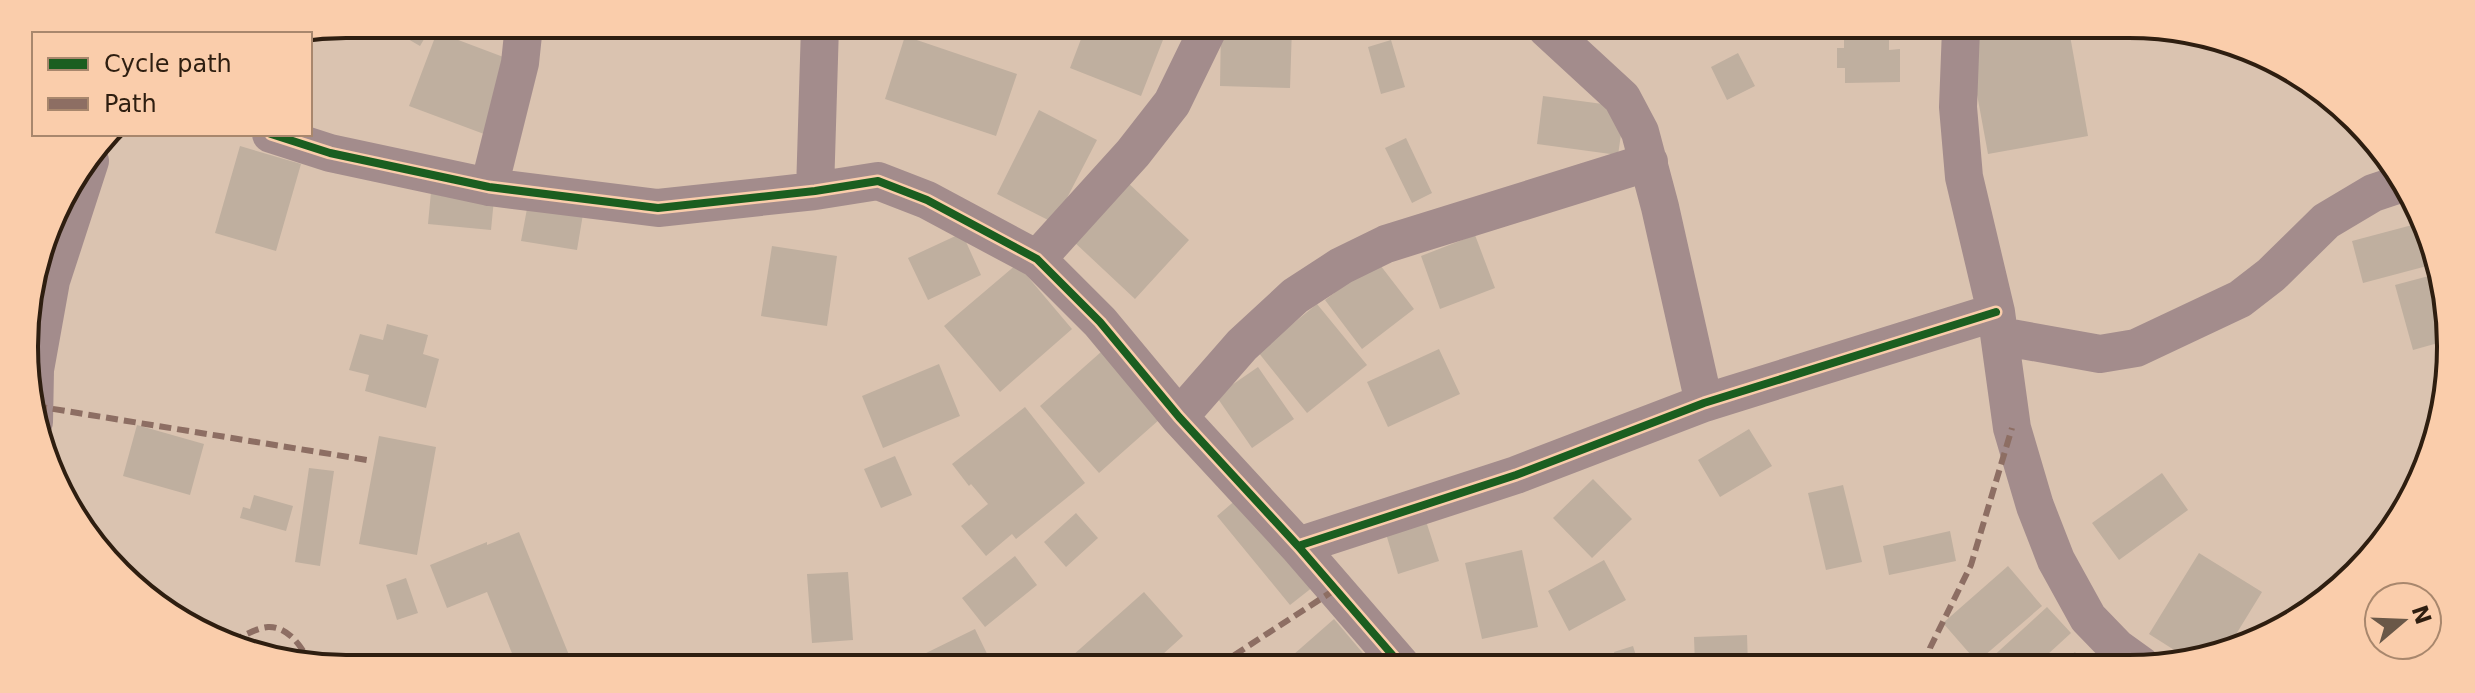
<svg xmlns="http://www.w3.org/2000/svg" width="2475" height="693" font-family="'DejaVu Sans',sans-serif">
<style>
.building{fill:#bfaf9f}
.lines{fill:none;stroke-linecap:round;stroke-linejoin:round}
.minor{stroke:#a38c8c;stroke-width:38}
.quiet{stroke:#8d6e63;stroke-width:6;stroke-dasharray:12 6;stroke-linecap:butt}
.cycleway-casing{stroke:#facdab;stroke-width:13}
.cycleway{stroke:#1b5e20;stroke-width:8}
.rim{fill:none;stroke:#2e1e10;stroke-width:4}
</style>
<rect width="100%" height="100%" fill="#dac3b0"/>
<path class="building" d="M382,24H433L420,46Z
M1086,26L1168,27L1141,96L1070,68Z
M1221,27H1292L1290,88L1220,86Z
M1844,29H1889V50L1900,49V82L1845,83V68H1837V48H1844Z
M1965,29L2069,30L2088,136L1988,154Z
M437,32L511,60L484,134L409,106Z
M905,36L1017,74L996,136L885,99Z
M1391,40L1405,87L1381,94L1368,47Z
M1738,53L1755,86L1727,100L1711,67Z
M1543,96L1625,107L1618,155L1537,144Z
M1039,110L1097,140L1054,223L997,194Z
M1406,138L1432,193L1412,203L1385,148Z
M240,146L301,164L276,251L215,233Z
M1126,181L1189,240L1135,299L1072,240Z
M431,192L494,199L491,230L428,224Z
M529,198L584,208L577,250L521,241Z
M2416,224L2427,266L2363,283L2352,241Z
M962,233L981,275L928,300L908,258Z
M1475,235L1495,288L1440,309L1421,256Z
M772,246L837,256L827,326L761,316Z
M1377,261L1414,309L1362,349L1325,300Z
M1017,264L1072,329L1000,392L944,326Z
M2440,273L2445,283V341L2413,350L2395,285Z
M1317,304L1367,365L1307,413L1258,352Z
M387,324L428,335L423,354L439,359L426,408L365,391L369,375L349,370L360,334L383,340Z
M1439,349L1460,394L1388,427L1367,382Z
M1101,352L1160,419L1099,473L1040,406Z
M939,364L960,416L883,448L862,396Z
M1258,367L1294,419L1252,448L1216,396Z
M1025,407L1085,483L1016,539L1012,534L986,556L961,526L988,504L971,484L969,486L952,464Z
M137,425L204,444L190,495L123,476Z
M1749,429L1772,466L1720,497L1698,460Z
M379,436L436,447L417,555L359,544Z
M895,456L912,495L881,508L864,469Z
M309,468L334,471L320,566L295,562Z
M2162,473L2188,510L2119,560L2092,523Z
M1593,479L1632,519L1592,558L1553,518Z
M1843,485L1862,562L1826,570L1808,493Z
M1244,493L1318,583L1290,605L1217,516Z
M254,495L293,506L286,531L240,518L243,507L250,509Z
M1076,513L1098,538L1066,567L1044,542Z
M1424,515L1439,561L1398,574L1384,527Z
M1950,531L1956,561L1889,575L1883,546Z
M519,532L569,655L547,663H516L487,592L447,608L430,565L487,542V545Z
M1522,550L1538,627L1482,639L1465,563Z
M2199,553L2262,592L2227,649L2190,660L2149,634Z
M1015,556L1037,585L985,627L962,598Z
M1604,560L1626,600L1569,631L1548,591Z
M2008,566L2042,606L1977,662L1943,623Z
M848,572L853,640L812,643L807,574Z
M406,578L418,613L397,620L386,585Z
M1144,592L1183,636L1152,664H1063Z
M2047,607L2071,633L2035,666H1995L1989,660Z
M1334,619L1373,665H1287L1285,662Z
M975,629L992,664H927L922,655Z
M1747,635L1748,666L1695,665L1694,637Z
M1633,646L1639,665H1618L1614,652Z
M2075,652L2086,666H2058Z
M475,656L477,663H454V662Z"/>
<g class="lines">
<path class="minor" d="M1546,28L1622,98L1640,132L1660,207L1704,403
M1961,29L1958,107L1964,177L1996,312L2012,428L2035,506L2056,560L2088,618L2117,648L2142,666
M271,134L330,153L489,187L658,208L815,191L878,181L927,200L1037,259L1100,322L1179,417L1298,546L1401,665
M489,187L520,63L524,25
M815,191L820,26
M1037,259L1133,153L1172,103L1209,27
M2000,336L2100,354L2136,348L2240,299L2271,275L2326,221L2373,193L2403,183
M1179,417L1242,345L1295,296L1341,266L1386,244L1649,162
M34,422L35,370L51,281L90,161
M1298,546L1516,475L1704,403L1996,312"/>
<path class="quiet" d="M35,406L367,460
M231,641C242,637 256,628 268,627C288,626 302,647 310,663
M886,664L900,659
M1219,665L1336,589
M1926,666L1930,648L1971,565L2012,428"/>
<defs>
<path id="cycleway" d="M271,134L330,153L489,187L658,208L815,191L878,181L927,200L1037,259L1100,322L1179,417L1298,546L1401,665
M1298,546L1516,475L1704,403L1996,312"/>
</defs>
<use href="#cycleway" class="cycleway-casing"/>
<use href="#cycleway" class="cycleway"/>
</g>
<path d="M0 0H2475V693H0ZM346 38H2129A308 308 0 0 1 2437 346V347A308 308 0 0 1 2129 655H346A308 308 0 0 1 38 347V346A308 308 0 0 1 346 38Z" fill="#facdab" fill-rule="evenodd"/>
<path class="rim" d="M346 38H2129A308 308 0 0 1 2437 346V347A308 308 0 0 1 2129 655H346A308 308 0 0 1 38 347V346A308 308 0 0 1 346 38Z"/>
<rect x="32" y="32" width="280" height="104" fill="#facdab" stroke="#a8876d" stroke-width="2"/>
<rect x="48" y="58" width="40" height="12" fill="#1b5e20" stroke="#a8876d" stroke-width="2"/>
<text x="104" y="72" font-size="24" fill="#2e1e10">Cycle path</text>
<rect x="48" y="98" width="40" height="12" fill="#8d6e63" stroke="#a8876d" stroke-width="2"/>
<text x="104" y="112" font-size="24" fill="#2e1e10">Path</text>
<g transform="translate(2403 621) rotate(71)"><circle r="38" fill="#facdab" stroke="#a8876d" stroke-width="2"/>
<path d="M0-6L14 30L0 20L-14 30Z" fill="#6a5848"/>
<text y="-12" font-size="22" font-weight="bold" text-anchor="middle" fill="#2e1e10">N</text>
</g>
</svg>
